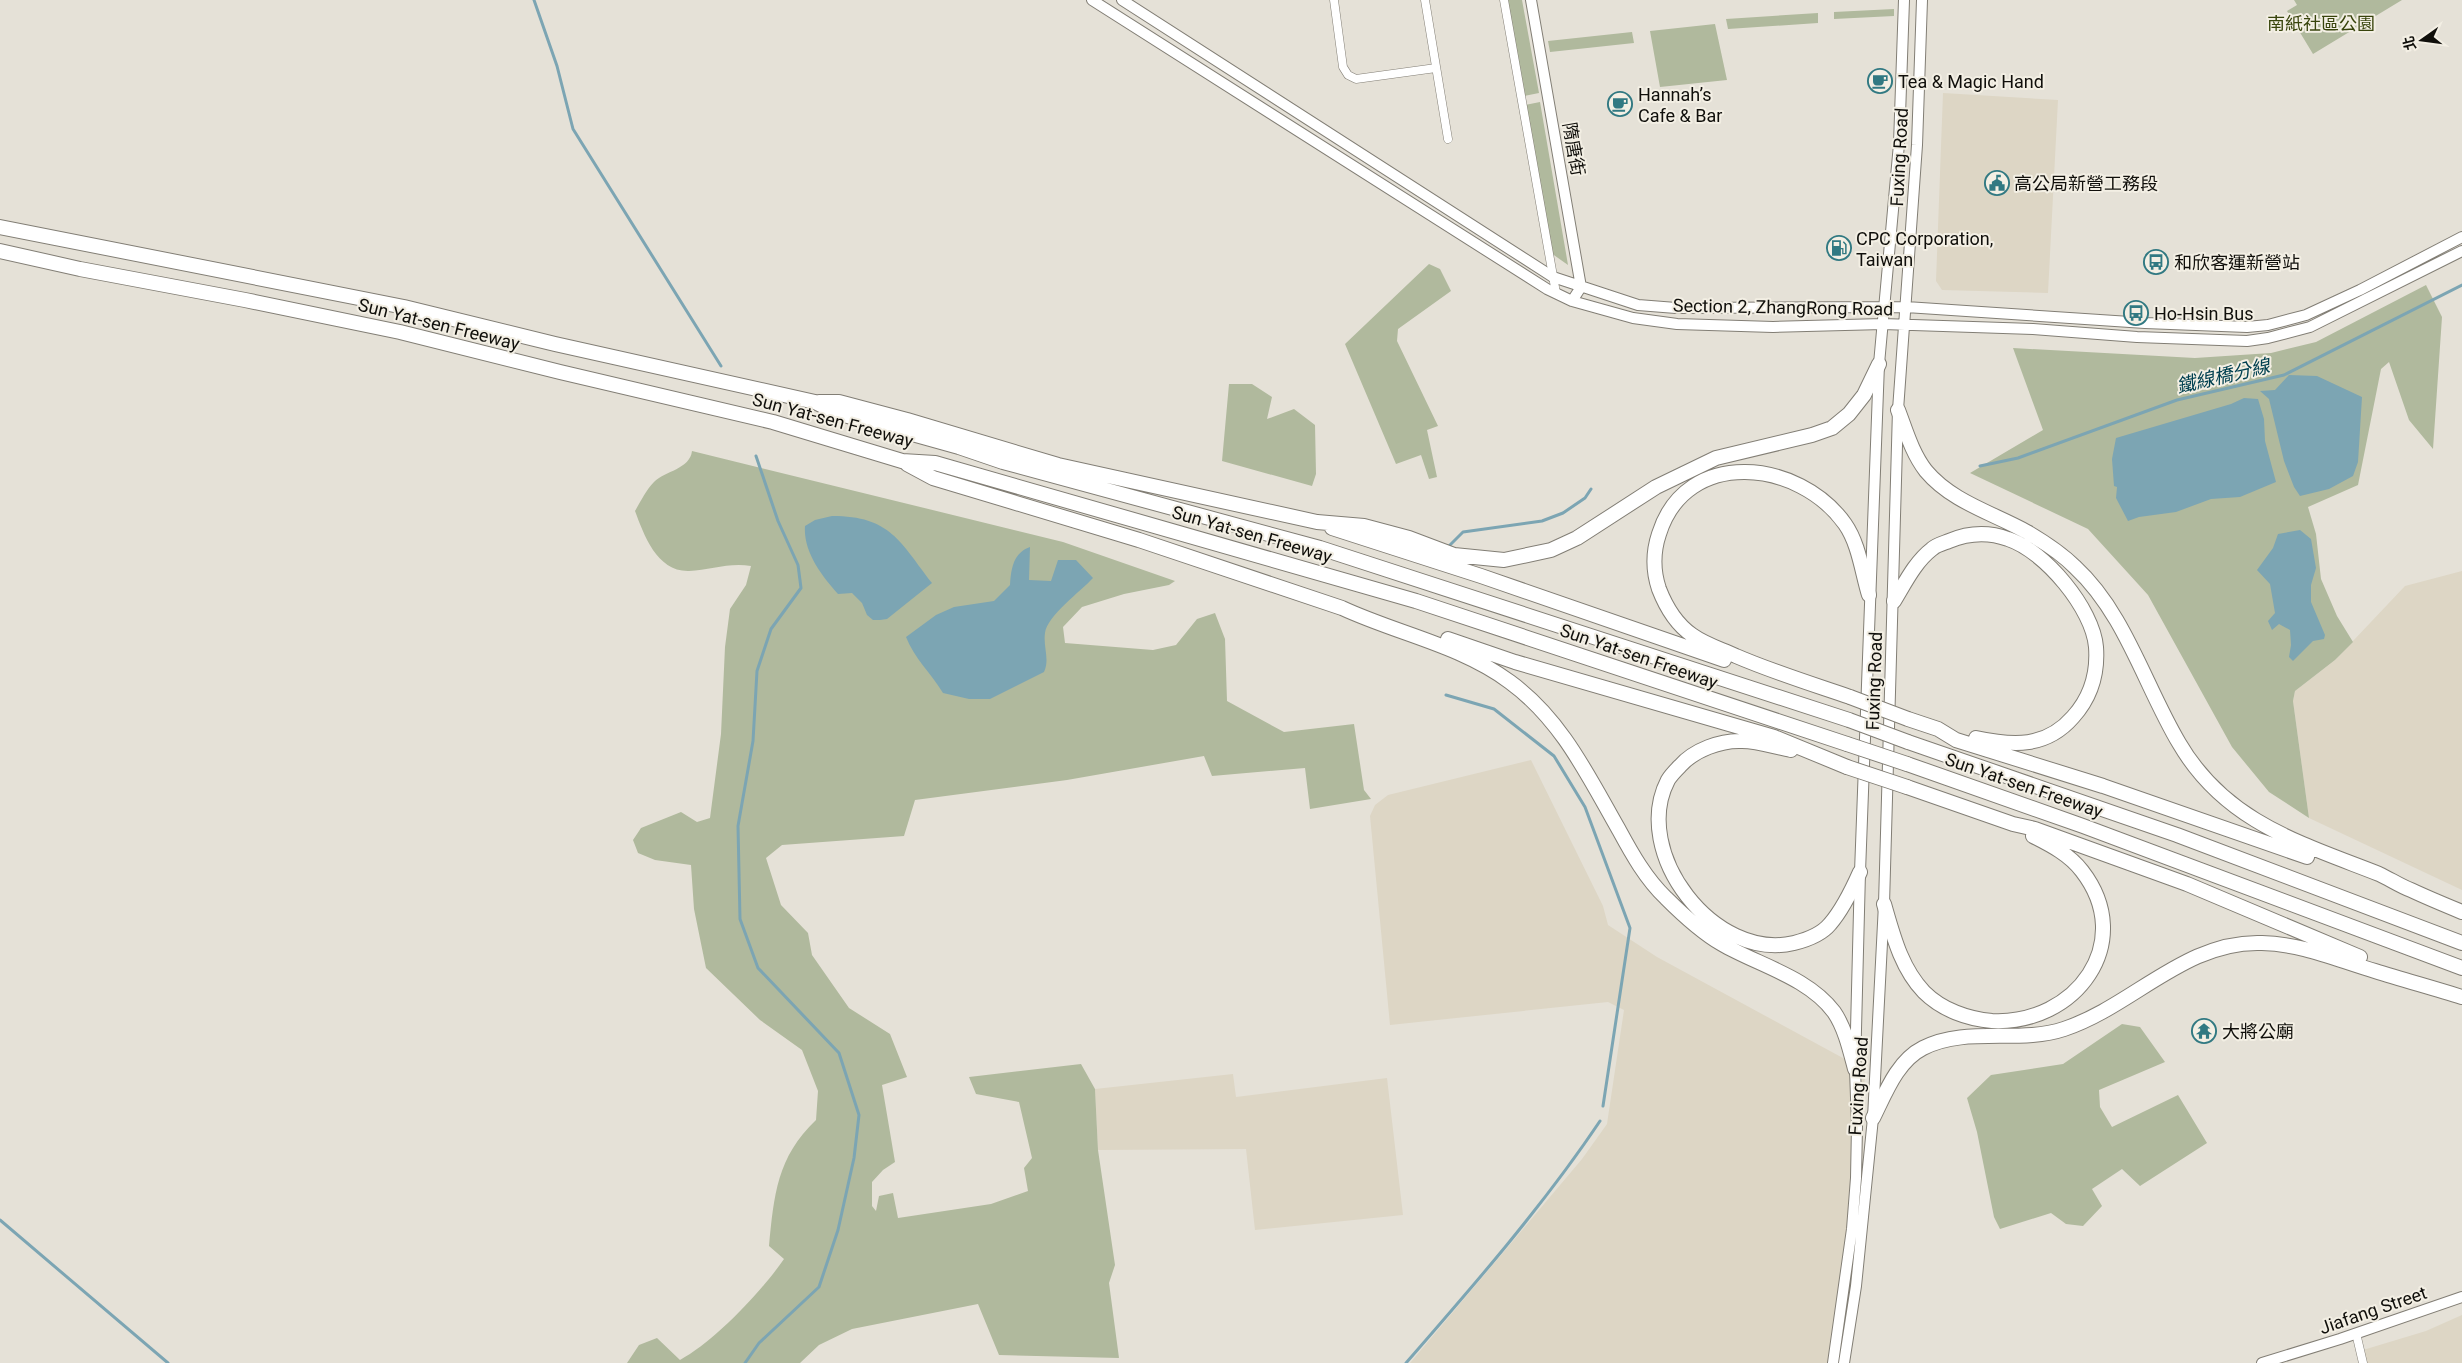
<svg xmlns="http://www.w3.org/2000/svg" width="2462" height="1363" font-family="Roboto,'Noto Sans TC',sans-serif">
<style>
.built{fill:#ddd6c5}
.green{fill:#b0b99d}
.water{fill:#7ca5b3}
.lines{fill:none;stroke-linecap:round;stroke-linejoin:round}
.stream{stroke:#7ca5b3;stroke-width:3}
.street-casing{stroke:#827e75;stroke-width:9}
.secondary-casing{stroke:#827e75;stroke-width:12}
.highway-casing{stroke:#827e75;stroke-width:16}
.street{stroke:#fff;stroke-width:8}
.secondary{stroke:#fff;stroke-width:10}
.highway{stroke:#fff;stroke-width:14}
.highway-bridge-casing{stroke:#827e75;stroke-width:16;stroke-linecap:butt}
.highway-bridge{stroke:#fff;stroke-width:14}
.labels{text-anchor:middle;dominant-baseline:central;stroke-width:4;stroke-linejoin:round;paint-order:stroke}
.park-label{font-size:18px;fill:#38440c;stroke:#f3efe4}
.poi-label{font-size:18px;fill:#100f0b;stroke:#f3efe4;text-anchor:start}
.street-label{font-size:18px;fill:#100f0b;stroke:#f3efe4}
.water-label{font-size:19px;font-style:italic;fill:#004050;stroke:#f3efe4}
</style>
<rect width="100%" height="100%" fill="#e5e1d7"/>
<path class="built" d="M1943,93L2058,100L2048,293L1942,290L1936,281Z
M2462,571V890L2309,818L2293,701L2295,691L2335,660L2405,586Z
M1531,760L1603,906L1608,925L1657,957L1865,1070L1861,1185L1842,1363H1410L1582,1159L1607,1124L1624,1010L1608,1002L1390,1025L1370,816L1375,805L1388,795Z
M1233,1074L1236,1097L1387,1078L1403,1215L1255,1230L1246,1149L1098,1150L1095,1089Z
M2462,1315V1363H2365L2363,1350L2426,1331Z"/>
<path class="green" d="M1507,0H1522L1539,93L1524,96Z
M2294,0H2402L2313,54L2287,11L2297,5Z
M1894,9V16L1834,19V12Z
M1818,13V23L1728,29L1726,19Z
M1715,24L1727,80L1660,87L1650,31Z
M1632,32L1634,43L1550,52L1548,41Z
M1540,102L1568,265L1551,253L1525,105Z
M1429,264L1440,269L1451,291L1398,329L1397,341L1438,426L1427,430L1437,477L1429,479L1421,455L1396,464L1345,344Z
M2426,285L2442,317L2433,449L2409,420L2389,362L2381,369L2358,485L2308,507L2316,534L2321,579L2337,616L2353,642L2335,660L2295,691L2293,701L2309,818L2269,792L2232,747L2148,595L2088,529L1970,473L2043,430L2013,348L2195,358L2271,353L2316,342Z
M1229,384H1252L1272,397L1267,419L1294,409L1315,425L1316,474L1312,486L1222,461Z
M692,451L1063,542L1175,581L1169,585L1124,594L1082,607L1063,627L1065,643L1153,650L1176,645L1197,619L1215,613L1225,639L1227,701L1284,732L1354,724L1364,790L1371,799L1310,809L1305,768L1212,776L1204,756L1067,780L915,800L904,836L782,845L766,858L781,905L808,933L812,955L849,1008L890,1034L907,1077L882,1085L895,1162L883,1170L872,1182V1206L876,1211L879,1196L893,1193L898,1218L991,1204L1028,1191L1024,1168L1032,1158L1019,1102L976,1094L969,1077L1081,1064L1095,1089L1098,1150L1115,1265L1109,1283L1119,1358L999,1355L978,1304L852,1329L819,1345L800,1363H627L639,1345L657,1338L680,1360C714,1342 762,1291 784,1259L769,1246C774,1195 777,1157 816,1120L818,1091L802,1050L760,1020L706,968L694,909L691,865L655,860L638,853L633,840L641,828L681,812L697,822L710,818L721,734L725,647L730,609L746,585L751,566C730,562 710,570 689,571C657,572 644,535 635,511C641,501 646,490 654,482C665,471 690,469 692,451Z
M2122,1024L2140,1027L2165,1062L2099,1090L2100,1107L2112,1127L2178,1095L2207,1143L2140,1186L2122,1169L2092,1189L2102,1206L2083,1226L2066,1224L2051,1213L2000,1229L1994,1217L1977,1132L1967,1098L1991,1075L2063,1064Z"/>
<path class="water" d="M2289,375L2317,376L2362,397L2358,462L2353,476L2329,489L2300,496L2294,487L2284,461L2269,399L2260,391L2275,390Z
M2244,398L2258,399L2264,419L2265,441L2276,482L2240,497L2211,499L2176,512L2139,517L2128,521L2116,498L2117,487L2114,486L2112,459L2116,438L2231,404Z
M832,516C891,516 900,542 932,583L887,619L880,620H873L867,615L862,603L852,593L838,594C822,576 803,552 805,526L815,520Z
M2300,530L2311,539L2316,568L2311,585V602L2325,635L2324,639L2313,641L2293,661L2289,657L2291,645L2290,630L2279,624L2272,630L2268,621L2275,613L2270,584L2257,570L2273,548L2278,534Z
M1030,547L1029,580L1051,581L1058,560H1076L1093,578C1081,591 1047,616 1045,633C1043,647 1050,659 1044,672L990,699H969L943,693C931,673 914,658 906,637L936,615L954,607L994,601L1010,585C1011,569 1013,553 1030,547Z"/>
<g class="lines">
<path class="stream" d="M534,0L557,66L573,129L721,366
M1980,466L2018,458L2177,400L2284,375L2462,285
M1447,548L1463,532L1542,521L1563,513L1585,498L1591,489
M1446,695L1494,709L1554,756L1585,807L1630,928L1603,1106
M0,1220L168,1363
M745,1363L759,1343L819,1287L838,1230L854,1158L859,1115L839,1053L758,968L740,919L738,826L753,741L757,671L771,629L801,588L798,565L778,521L756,456
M1406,1363C1474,1285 1543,1206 1600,1121"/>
<defs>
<path id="street" d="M1334,0L1343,67L1348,75L1356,79L1436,68
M1425,0L1448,139
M1504,0L1556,293
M2356,1333L2363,1363"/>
<path id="secondary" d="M1092,0L1547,289L1572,301L1633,318L1677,324L1773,327L1883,324L2033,329L2137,337L2247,341L2268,338L2310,327L2462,251
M1122,0L1553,277L1638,305L1676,308L1906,307L2145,323L2247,327L2268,325L2306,315L2360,290L2462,237
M1531,0L1581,287L1572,301
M1833,1363L1852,1229L1856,1178L1857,1126L1855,1069L1860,872L1879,364L1899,144L1904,0
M1844,1363L1856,1286L1873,1118L1884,904L1898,410L1917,145L1922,0
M2262,1363L2340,1339L2462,1297"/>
<path id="highway" d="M0,227L404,307L555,344L815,402L837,413L959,447L1003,462L1320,548L1849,720
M0,251L80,269L245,300L400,332L560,372L773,422L902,461L935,463L1416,601L1847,744
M819,402H839L907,420L1058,465L1317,522L1364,526L1409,538L1454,555L1504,560L1551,550L1577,538L1656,487L1716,458L1812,435L1832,428L1849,414L1864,395L1879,364
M1898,410C1906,431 1912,453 1926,471C1952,502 1993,513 2027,532C2044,542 2061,553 2075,567C2125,613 2145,686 2179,743C2225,822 2300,843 2379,874C2390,879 2400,886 2411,890C2428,898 2445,905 2462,912
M907,464L933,478L1139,540L1342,608C1398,634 1460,645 1510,682C1562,720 1588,776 1619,830C1632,854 1646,879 1666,898C1683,915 1701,932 1722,944C1758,965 1808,977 1834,1012C1845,1028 1850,1050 1855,1069
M1332,528L1481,576L1724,660
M1894,601C1905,583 1915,562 1932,549C1936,545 1944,543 1949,541C1968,533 1989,532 2008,539C2045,551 2093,609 2096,647C2098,674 2091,697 2073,717C2046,748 2013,746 1976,738
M1448,639L1515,662L1774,737L1847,767
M1850,697C1812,684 1773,672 1736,656C1721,649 1706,645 1692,635C1676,624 1666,607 1659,589C1653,571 1653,552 1659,534C1686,447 1799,459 1845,524C1859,544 1862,572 1869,595
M1908,719L1938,729L1956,740L2103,786L2307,857
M1908,742L2177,835L2462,943
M1791,750C1775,747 1758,741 1742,741C1721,740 1694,750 1680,766C1676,770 1671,775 1668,780C1630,853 1715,962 1794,943C1806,940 1821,935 1830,924C1843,909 1852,890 1860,872
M1907,764L2083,826L2462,968
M1907,787L2013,824L2035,829L2187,884L2360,957
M1884,904C1893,935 1901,968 1924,992C1942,1010 1968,1019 1992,1021C2076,1025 2137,942 2082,871C2070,855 2051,845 2033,836
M1873,1118C1885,1094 1897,1061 1923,1048C1966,1026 2019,1044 2064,1029C2133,1006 2186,940 2262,943C2303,944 2337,960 2375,971C2404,980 2433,988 2462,997"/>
</defs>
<use href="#street" class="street-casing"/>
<use href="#secondary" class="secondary-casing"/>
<use href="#highway" class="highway-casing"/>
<use href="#street" class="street"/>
<use href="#secondary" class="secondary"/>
<use href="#highway" class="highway"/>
<defs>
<path id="highway-bridge" d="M1850,697L1908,719
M1849,720L1908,742
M1847,744L1907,764
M1847,767L1907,787"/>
</defs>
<use href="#highway-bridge" class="highway-bridge-casing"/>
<use href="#highway-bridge" class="highway-bridge"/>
</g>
<defs>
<symbol id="cafe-ring" viewBox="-11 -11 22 22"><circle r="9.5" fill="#f3efe4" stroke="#317982" stroke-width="1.5"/><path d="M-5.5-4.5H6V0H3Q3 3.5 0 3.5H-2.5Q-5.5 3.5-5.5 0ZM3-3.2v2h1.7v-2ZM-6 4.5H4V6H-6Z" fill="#317982"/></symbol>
<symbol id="civic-ring" viewBox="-11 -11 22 22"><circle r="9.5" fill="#f3efe4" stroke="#317982" stroke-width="1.5"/><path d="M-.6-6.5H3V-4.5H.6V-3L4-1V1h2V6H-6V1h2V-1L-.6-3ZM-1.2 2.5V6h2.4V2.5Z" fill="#317982"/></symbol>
<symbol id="fuel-ring" viewBox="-11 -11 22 22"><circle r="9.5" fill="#f3efe4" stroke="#317982" stroke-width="1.5"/><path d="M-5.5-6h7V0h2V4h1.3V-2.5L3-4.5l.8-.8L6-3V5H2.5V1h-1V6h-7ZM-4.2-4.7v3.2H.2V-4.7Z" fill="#317982"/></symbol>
<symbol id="bus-ring" viewBox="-11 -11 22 22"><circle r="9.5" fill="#f3efe4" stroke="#317982" stroke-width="1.5"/><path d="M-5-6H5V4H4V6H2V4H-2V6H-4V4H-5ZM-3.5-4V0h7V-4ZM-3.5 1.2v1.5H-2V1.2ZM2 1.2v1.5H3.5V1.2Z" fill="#317982"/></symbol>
<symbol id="temple-ring" viewBox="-11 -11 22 22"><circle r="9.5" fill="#f3efe4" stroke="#317982" stroke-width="1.5"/><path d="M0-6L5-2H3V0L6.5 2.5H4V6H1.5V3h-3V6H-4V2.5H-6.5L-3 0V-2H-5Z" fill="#317982"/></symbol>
</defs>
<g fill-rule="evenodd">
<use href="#cafe-ring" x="1866" y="67" width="28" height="28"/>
<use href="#cafe-ring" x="1606" y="90" width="28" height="28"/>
<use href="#civic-ring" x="1983" y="169" width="28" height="28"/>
<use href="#fuel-ring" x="1825" y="234" width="28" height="28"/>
<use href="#bus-ring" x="2142" y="248" width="28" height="28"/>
<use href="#bus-ring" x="2122" y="299" width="28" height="28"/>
<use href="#temple-ring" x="2190" y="1017" width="28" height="28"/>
</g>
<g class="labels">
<g class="park-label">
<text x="2321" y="23">南紙社區公園</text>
</g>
<g class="poi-label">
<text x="1898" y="81">Tea &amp; Magic Hand</text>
<text x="1638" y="94">Hannah’s<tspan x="1638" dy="21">Cafe &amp; Bar</tspan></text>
<text x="2014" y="183">高公局新營工務段</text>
<text x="1856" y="238">CPC Corporation,<tspan x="1856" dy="21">Taiwan</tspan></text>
<text x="2174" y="262">和欣客運新營站</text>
<text x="2154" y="313">Ho-Hsin Bus</text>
<text x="2222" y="1031">大將公廟</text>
</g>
<g class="street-label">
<text transform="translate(1574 149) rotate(80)">隋唐街</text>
<text transform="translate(1899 157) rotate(-87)">Fuxing Road</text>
<text transform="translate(1783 307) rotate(1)">Section 2, ZhangRong Road</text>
<text transform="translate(439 324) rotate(14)">Sun Yat-sen Freeway</text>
<text transform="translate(833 420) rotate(15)">Sun Yat-sen Freeway</text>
<text transform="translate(1252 534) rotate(16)">Sun Yat-sen Freeway</text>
<text transform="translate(1639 656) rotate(19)">Sun Yat-sen Freeway</text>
<text transform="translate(1874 681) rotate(-88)">Fuxing Road</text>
<text transform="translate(2024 785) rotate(19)">Sun Yat-sen Freeway</text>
<text transform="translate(1858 1086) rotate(-86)">Fuxing Road</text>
<text transform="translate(2373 1310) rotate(-19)">Jiafang Street</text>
</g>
<g class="water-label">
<text transform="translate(2223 376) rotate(-13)">鐵線橋分線</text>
</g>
</g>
<g transform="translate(2422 40) rotate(256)" stroke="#f3efe4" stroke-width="4" paint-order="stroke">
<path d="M0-4L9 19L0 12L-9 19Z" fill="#100f0b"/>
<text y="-8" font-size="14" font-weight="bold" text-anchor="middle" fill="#100f0b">北</text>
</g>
</svg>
